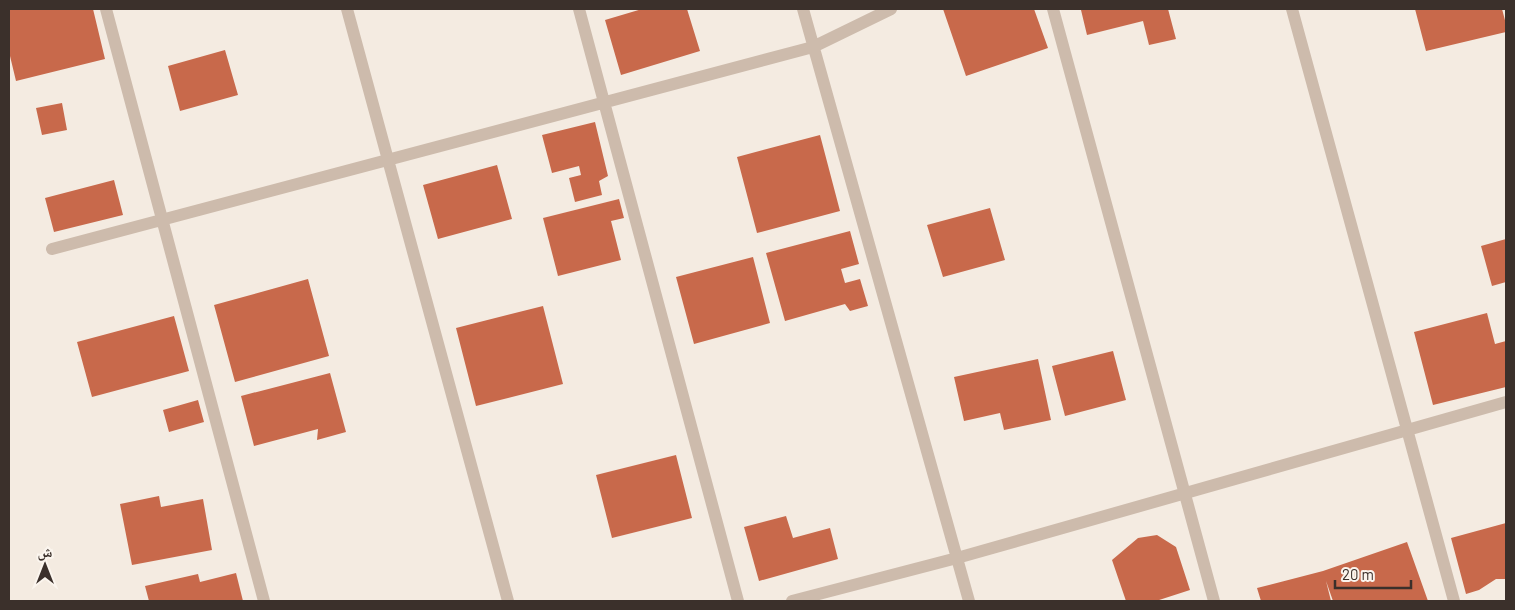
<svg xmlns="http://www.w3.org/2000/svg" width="1515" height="610" font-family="Barlow,'Noto Naskh Arabic',sans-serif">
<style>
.building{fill:#c8694b}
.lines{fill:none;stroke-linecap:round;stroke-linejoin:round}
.minor{stroke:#cdbbac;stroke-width:12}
</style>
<rect width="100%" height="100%" fill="#f4ebe1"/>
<path class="building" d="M9,9H93L105,59L16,81L10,56L9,57Z
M642,9H687L700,51L621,75L605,20Z
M943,9H1034L1048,48L966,76Z
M1088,9H1168L1176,39L1149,45L1143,21L1087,35L1081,10Z
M1415,9H1502L1506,24V32L1426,51Z
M225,50L238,95L180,111L168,66Z
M62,103L67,130L42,135L36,108Z
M595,122L608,176L599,181L602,195L575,202L569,178L581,175L579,166L552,173L542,135Z
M820,135L840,211L757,233L737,157Z
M497,165L512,219L438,239L423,185Z
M114,180L123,215L54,232L45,198Z
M619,199L624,218L611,221L621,260L558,276L543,218Z
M990,208L1005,260L943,277L927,225Z
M850,231L859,264L841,269L845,283L860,279L868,306L850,311L845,304L785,321L766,253Z
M1506,239V282L1492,286L1481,246Z
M753,257L770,323L694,344L676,277Z
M308,279L329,356L235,382L214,305Z
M543,306L563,384L476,406L456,328Z
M1487,313L1495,344L1506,341V387L1433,405L1414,332Z
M174,316L189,371L92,397L77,342Z
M1113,351L1126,400L1065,416L1052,366Z
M1038,359L1051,420L1004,430L1000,413L964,421L954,377Z
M330,373L346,432L317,440L318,429L254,446L241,396Z
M198,400L204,422L169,432L163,410Z
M676,455L692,518L612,538L596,475Z
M159,496L161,507L203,499L212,550L132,565L120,504Z
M786,516L793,538L830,528L838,559L759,581L744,527Z
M1506,523V579H1496L1479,590L1466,594L1451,538Z
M1157,535L1176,547L1190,590L1156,601H1126L1112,560L1138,538Z
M1407,542L1428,601H1333L1326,581L1331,601H1261L1257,588L1323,571Z
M236,573L243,601H149L145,586L198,574L200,582Z"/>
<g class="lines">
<path class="minor" d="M106,9L264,601
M347,9L508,601
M579,9L738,601
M803,9L969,601
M1053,9L1214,601
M1292,9L1454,601
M52,249L813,47L891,9
M792,601L957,558L1506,402"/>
</g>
<rect width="1515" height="610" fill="none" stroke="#3b302b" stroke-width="20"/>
<g transform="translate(45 565)" stroke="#fbf5ee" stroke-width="4" paint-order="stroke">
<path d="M0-4L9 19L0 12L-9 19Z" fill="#3b302b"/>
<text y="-8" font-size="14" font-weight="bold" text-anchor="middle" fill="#3b302b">ش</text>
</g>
<path d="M1335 580v8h76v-8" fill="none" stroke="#3b302b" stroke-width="2.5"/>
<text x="1342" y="580" font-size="15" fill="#3b302b" stroke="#fbf5ee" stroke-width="4" paint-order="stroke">20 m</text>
</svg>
